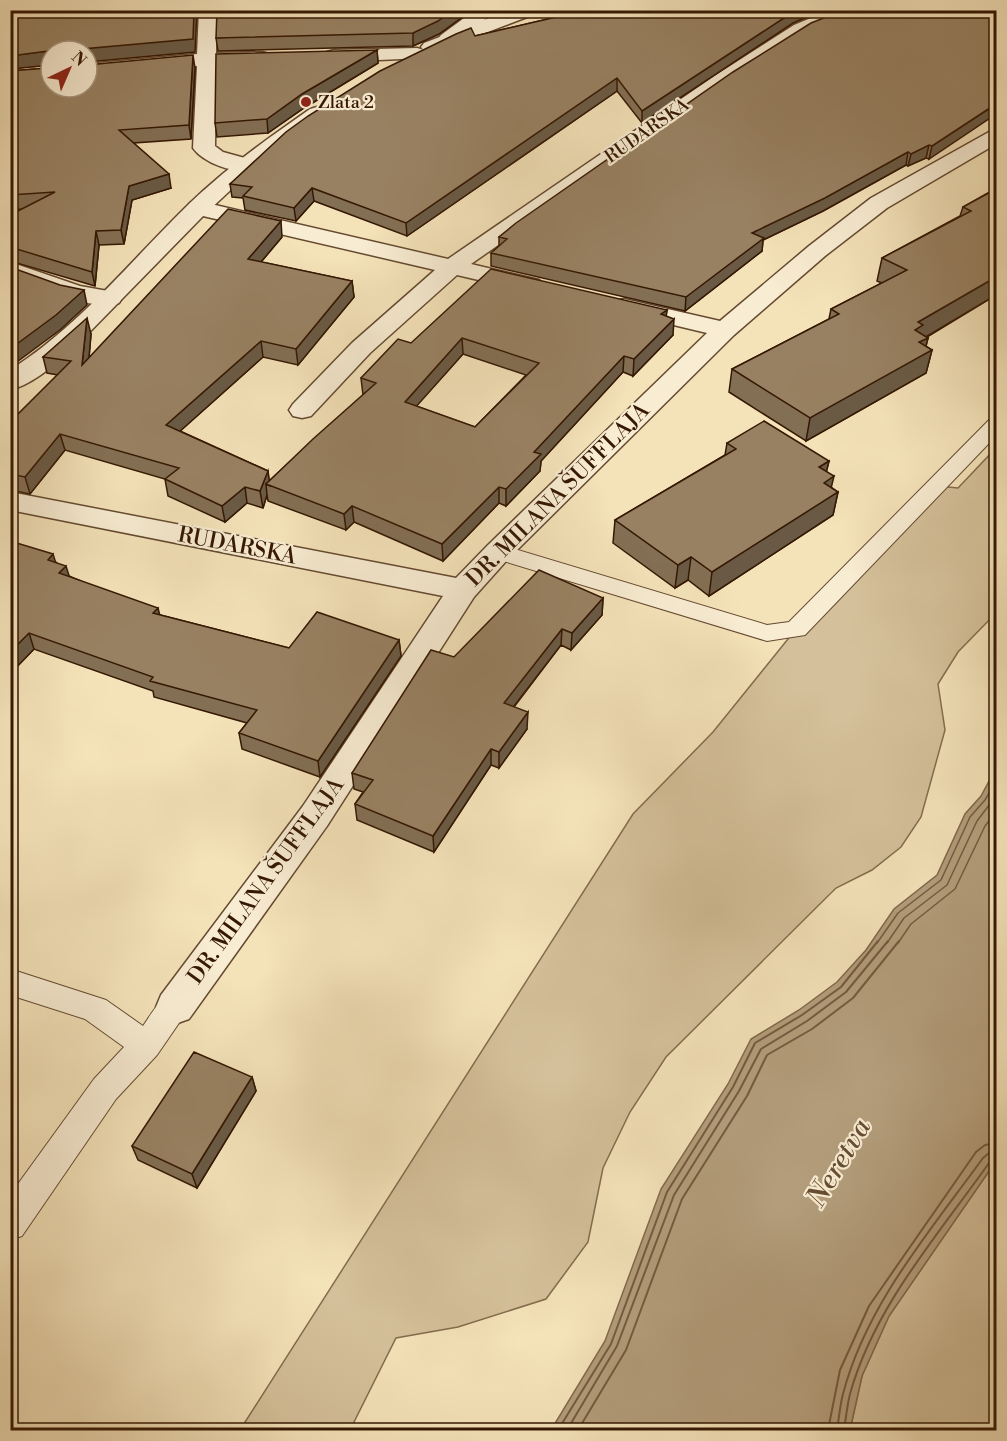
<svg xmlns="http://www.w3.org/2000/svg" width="1007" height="1441" font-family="'Libre Bodoni',serif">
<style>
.green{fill:#d4c09a;stroke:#846c4e;stroke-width:1.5}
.water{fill:#b39d7b;stroke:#81684b;stroke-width:1.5}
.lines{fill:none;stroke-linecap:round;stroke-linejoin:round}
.shore-far1{stroke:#745a3f;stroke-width:1.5}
.shore{stroke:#745a3f;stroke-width:2}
.service-casing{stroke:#654a30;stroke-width:2}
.minor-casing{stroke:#654a30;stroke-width:3}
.tertiary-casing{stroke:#654a30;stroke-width:3}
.service{fill:#f8ecd2;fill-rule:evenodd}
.minor{fill:#f8ecd2;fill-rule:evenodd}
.tertiary{fill:#f8ecd2;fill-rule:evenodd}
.wall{fill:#836f54;stroke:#351803;stroke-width:1.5;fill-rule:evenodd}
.shaded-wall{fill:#6a5a45;stroke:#351803;stroke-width:1.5}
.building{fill:#988162;stroke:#351803;stroke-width:1.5;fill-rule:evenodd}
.poi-dot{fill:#8f2418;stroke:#f8ecd2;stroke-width:2}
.labels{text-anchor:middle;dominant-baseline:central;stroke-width:4.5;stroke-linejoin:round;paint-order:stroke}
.far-poi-label{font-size:18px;fill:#351803;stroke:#f8ecd2;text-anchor:start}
.far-street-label{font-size:18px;fill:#351803;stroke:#f8ecd2}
.street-label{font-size:22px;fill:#351803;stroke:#f8ecd2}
.near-water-label{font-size:28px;font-style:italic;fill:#674d33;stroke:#f8ecd2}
</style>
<rect width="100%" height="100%" fill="#f4e2b9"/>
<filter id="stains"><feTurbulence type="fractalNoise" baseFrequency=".00333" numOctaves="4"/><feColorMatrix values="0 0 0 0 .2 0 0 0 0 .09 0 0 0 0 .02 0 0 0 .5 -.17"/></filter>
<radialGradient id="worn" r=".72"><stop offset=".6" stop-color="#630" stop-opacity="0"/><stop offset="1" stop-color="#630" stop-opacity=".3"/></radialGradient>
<path class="green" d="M996,448V613L958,652L938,684L945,730L921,817L901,847L872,870L836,888L666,1057L630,1112L603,1168L588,1242L546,1299L458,1327L396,1338L350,1430H240L633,814L713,732L796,629L938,486L958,488Z
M996,1161V1430H850L862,1376L889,1316Z"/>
<path class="water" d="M996,768V1161L889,1316L862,1376L850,1430H551L605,1341L661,1189L728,1084L751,1039L799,1010L837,982L866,950L894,909L937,875L965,814L981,796Z"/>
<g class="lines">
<path class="shore-far1" d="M877,943L898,913L941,880L970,817L985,800L996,781
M887,943L904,918L947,885L977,821L996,796
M898,943L911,924L955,889L985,826L996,812"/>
<path class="shore" d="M558,1430L611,1344L667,1192L733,1087L755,1043L802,1015L841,987L878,941
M567,1430L617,1346L674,1195L739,1091L761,1049L807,1021L846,992L888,941
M578,1430L626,1350L682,1199L747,1096L767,1055L812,1029L853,998L899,941
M828,1430L840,1370L869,1306L976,1152L985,1145L996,1143
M837,1430C839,1418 840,1405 843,1394C866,1305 930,1231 983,1158L989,1153L996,1152
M844,1430C846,1418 847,1406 850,1394C874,1307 938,1235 989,1163L996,1160"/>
<defs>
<path id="service" d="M996,418V436L805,635L767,641L490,557L487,552L490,547L498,544L767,625L789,622L989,420Z
M10,969L106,1000L143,1026C155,1009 163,989 186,998L190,1007L157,1055L116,1099L22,1236L10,1240V1195L94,1079L124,1047L85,1019L10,995Z"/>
<path id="minor" d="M199,10H217L216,53L262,52L269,54L272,58L269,62L262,64L216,65L215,146L223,152L252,160L255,165L252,170C234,174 204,163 193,148L197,66L87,76V64L197,54Z
M475,10H497L455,43H441L438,39L441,35Z
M830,10H860L858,14L808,33L730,83L471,264L539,280L542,285L539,290L530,292L457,275L370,353L311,416L302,418L293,416L289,410L293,404L352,343L435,270L190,213L187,208L190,203L198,201L448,259L716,75L794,25Z
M417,48L424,50L427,54L424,58L334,62L327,60L324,56L327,52L334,50Z
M996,130V144L887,208L825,256L734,335L508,559L474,597L327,826L189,1019L175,1024L161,1019L156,1007L161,995L303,806L443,596L10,510V492L456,578L488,545L707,333L615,311L612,306L615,301L624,299L720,321L809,246L871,198L989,132Z
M10,262L80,286L119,293L122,298L119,303C87,311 41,288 10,277Z"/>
<path id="tertiary" d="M510,10H537L535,14L438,51H424L421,47L424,43Z
M317,107L324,109L327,113L324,117L252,170L206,213L75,347C56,363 34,384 10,390V370C80,326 132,259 191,202C229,166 267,139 310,109Z"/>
</defs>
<use href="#service" class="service-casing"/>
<use href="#minor" class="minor-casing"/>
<use href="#tertiary" class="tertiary-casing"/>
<use href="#service" class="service"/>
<use href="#minor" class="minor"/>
<use href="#tertiary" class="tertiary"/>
</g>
<path class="wall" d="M10,10L195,52L87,51L51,87L195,68L191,139L134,143L171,188L132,200L124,244L99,245L95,286L10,261V215L23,209L10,210V71L48,68L50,65L10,69Z
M560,10H823L793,23L642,123L617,91L407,236L314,201L296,221L245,210L243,198L232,197L230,184L475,36L565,15Z
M996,10L929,159L926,158L908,166L906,165L823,211L763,240L762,251L685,311L491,266V253L499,246V237Z
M461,18L439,34L413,46L218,51L216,38Z
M377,50L378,63L304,108L268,133L217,137L215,123Z
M996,166V295L927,337L928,338L926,346L932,350L926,373L806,441L729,392L732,369L829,319L831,309L882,283L877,281L882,258L960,216L963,207L995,189L991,188Z
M282,237L261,262L352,281L354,297L298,365L263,357L180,431L268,471L269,481L363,395L361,378L411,343L667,310L666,316L673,335L633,376L623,372L541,461L540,471L506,506L499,503L443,561L354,522L346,530L268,501L267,495L263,508L247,503L225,522L168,496L165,479L65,450L30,494L10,490V422L58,375L47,373L43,357L91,334L89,358ZM463,354L526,375L475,427L416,406Z
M727,443L829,461L826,472L831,487L838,492L833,515L709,596L688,580L675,588L613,543L615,520L725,455Z
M10,541L56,562L69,576L160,615L289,648L399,640L401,656L320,777L242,749L239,733L247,723L154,697L153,691L34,649L10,674Z
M603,598L602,615L571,650L561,645L514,707L527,729L499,768L491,765L434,852L357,820L355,804L363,792L354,789L352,773L454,657Z
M252,1077L256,1091L197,1188L138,1160L132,1146Z"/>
<path class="shaded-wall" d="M194,10H197L195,52L87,62V51H82V49Z
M453,10H461V18L439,34L413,46V33Z
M796,10H823L793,23L642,123V111Z
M377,50L378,63L304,108L268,133L267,119L302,94Z
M48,51L51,65L10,69V56Z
M193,55L195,68L191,139L189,125Z
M617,78V91L407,236L406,223Z
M996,104V114L929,159L932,146Z
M929,145L926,158L908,166L911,154Z
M908,152L906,165L823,211L763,240L762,251L685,311L686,297L752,233Z
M169,174L171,188L132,200L124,244L121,230L129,186Z
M312,188L314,201L296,221L294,208Z
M281,221L282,237L250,275L248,259Z
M96,231L99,245L95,286L92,272Z
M996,277V295L919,341L915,330L918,322Z
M352,281L354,297L298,365L296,349Z
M84,290L87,305L60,330L10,367V349Z
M667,310L665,326L661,314Z
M87,318L91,334L87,381L82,365Z
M674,319L673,335L633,376L634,359Z
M462,338L463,354L406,418L405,402Z
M928,338L924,354L932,350L926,373L806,441L810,418L919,342Z
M261,341L263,357L169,441L166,425Z
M624,356L623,372L541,461L540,471L506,506V489L534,452Z
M60,434L65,450L30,494L25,477Z
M829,461L824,482L834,476L829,497L838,492L833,515L709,596L712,572L819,467Z
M268,471L270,486L266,484L267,495L263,508L260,491Z
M245,487L247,503L225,522L222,506Z
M499,487V503L443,561L442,544Z
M352,506L354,522L346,530L344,514Z
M53,554L58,570L48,560Z
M691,557L688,580L675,588L678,565Z
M66,566L71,582L59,573Z
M603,598L602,615L571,650L572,633Z
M158,608L162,624L153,613Z
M562,629L561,645L504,719V703Z
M29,633L34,649L10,674V652Z
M399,640L401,656L320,777L318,761Z
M528,712L527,729L499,768V752Z
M491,749V765L434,852L433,836Z
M252,1077L256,1091L197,1188L192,1174Z"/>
<path class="building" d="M10,10H194L193,39L82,49V51H51V87H87V65L193,55L189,125L119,130L169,174L129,186L121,230L96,231L92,272L10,247V215L55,192L10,195V71L48,68L50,66V54L48,51L10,56Z
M217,10H453L438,21L413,33L216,38Z
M576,10H796L642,111L617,78L406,223L312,188L294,208L243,196L252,187L230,184L286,132L308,116L380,71L456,34L471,28L475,36L578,12Z
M844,10H996V104L932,146L929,145L911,154L908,152L825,198L752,233L764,238L686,297L491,253L507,239L499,237L516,223L733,72L811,23Z
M377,50L302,94L267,119L215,123L216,54Z
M996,189V277L918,322L923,325L915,330L928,338L919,342L932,350L810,418L732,369L839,314L831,309L907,270L882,258L971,211L963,207Z
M228,209L281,221L248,259L352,281L296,349L261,341L166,425L268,471L260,491L245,487L222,506L165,479L179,468L60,434L25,477L10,474V422L71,361L43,357L87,318L82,365Z
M10,267L60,285L84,290L56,315L10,349Z
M491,269L667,310L661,314L674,319L634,359L624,356L534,452L541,454L506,489L499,487L442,544L352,506L344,514L266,484L313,439L376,383L361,378L398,339L411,343ZM462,338L539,363L475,427L405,402Z
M764,421L829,461L819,467L834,476L824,483L838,492L712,572L691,557L678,565L615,520L736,449L727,443Z
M10,541L53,554L48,560L66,566L59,573L158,608L153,613L289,648L317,612L399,640L318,761L239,733L257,710L150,681L153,677L29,633L10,652Z
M539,570L603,598L572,633L562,629L504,703L528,712L499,752L491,749L433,836L355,804L373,780L352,773L431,650L454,657Z
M194,1052L252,1077L192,1174L132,1146Z"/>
<circle class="poi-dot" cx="306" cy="102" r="6"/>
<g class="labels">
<g class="far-poi-label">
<text x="318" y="102">Zlata 2</text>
</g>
<g class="far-street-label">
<text transform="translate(647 131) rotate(-35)">RUDARSKA</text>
</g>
<g class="street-label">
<text transform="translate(558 495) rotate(-45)">DR. MILANA ŠUFFLAJA</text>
<text transform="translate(237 546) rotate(11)">RUDARSKA</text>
<text transform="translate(266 881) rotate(-54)">DR. MILANA ŠUFFLAJA</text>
</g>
<g class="near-water-label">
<text transform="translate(839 1163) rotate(-59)">Neretva</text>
</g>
</g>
<rect width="1007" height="1441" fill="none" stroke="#f4e2b9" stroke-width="36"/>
<rect x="12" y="12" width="983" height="1417" fill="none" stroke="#351803" stroke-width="3"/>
<rect x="18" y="18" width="971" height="1405" fill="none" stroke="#351803" stroke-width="1.5"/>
<g transform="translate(69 69) rotate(44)"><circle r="28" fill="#f8ecd2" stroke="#aa977f" stroke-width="1.5"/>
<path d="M0-4.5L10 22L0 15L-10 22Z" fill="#8f2418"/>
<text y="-9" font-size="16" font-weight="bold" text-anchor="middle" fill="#351803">N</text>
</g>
<rect width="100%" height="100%" filter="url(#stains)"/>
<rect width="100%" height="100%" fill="url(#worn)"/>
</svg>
